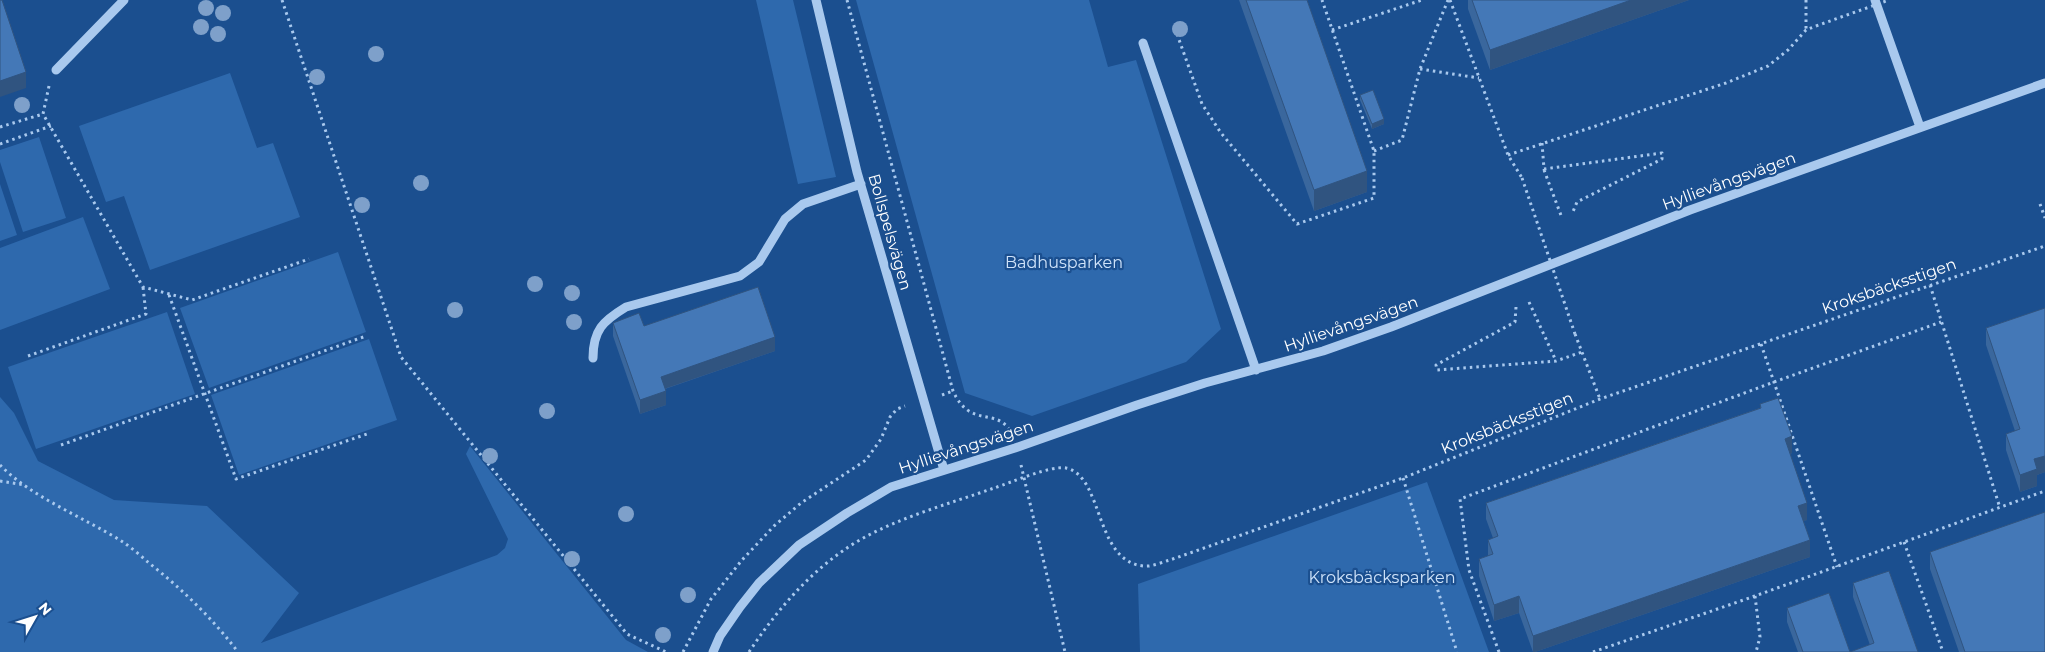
<svg xmlns="http://www.w3.org/2000/svg" width="2045" height="652" font-family="Montserrat,sans-serif">
<style>
.green{fill:#2e69ad}
.lines{fill:none;stroke-linecap:round;stroke-linejoin:round}
.path{stroke:#a9c9ee;stroke-width:3;stroke-dasharray:2.5 4;stroke-linecap:butt}
.minor{stroke:#a9c9ee;stroke-width:9}
.path-bridge{stroke:#a9c9ee;stroke-width:3;stroke-dasharray:2.5 4;stroke-linecap:butt}
.tree{fill:#7ea0ca}
.wall{fill:#3a679d}
.shaded-wall{fill:#305480}
.building{fill:#4478b7;stroke:#305480}
.labels{text-anchor:middle;dominant-baseline:central;stroke-width:4.5;stroke-linejoin:round;paint-order:stroke}
.street-label{font-size:16px;fill:#fff;stroke:#1b4f8f}
.park-label{font-size:16px;fill:#cfe3fa;stroke:#1b4f8f}
</style>
<rect width="100%" height="100%" fill="#1b4f8f"/>
<path class="green" d="M756,0H793L836,177L798,184Z
M856,0H1089L1108,67L1136,60L1221,329L1186,362L1032,416L965,393Z
M230,73L257,148L273,143L300,217L150,270L124,196L106,202L79,126Z
M39,137L66,218L23,232L0,162V150Z
M0,184L17,235L0,241Z
M83,217L110,289L0,330V248Z
M338,252L366,332L209,388L180,308Z
M167,312L195,394L36,449L8,367Z
M369,339L397,420L239,475L211,395Z
M0,397L14,413L38,461L114,500L207,506L299,593L261,643L497,555L505,548L508,539L466,454L470,446L626,640L648,652H0Z
M1427,482L1489,652H1140L1138,584Z"/>
<g class="lines">
<path class="path" d="M282,0L401,357L627,634L666,652
M847,0L953,391C970,428 994,408 1009,429
M1450,0L1508,155L1522,178
M1806,0V30
M1332,30L1422,0
M1177,34L1202,104L1221,133L1297,224L1374,198V151L1322,0
M1420,69L1479,78
M49,86L43,114L143,287L192,300L309,259
M0,127L43,114
M1542,143L1544,169L1662,153V159L1577,202L1572,214
M0,144L51,126
M1374,151L1402,140L1420,69L1448,0
M1508,155L1726,83L1768,66L1788,50L1806,30L1816,26
M1544,170L1562,218
M2040,204L2045,218
M1930,285L2000,508
M169,295L236,479L367,434
M1529,302L1556,361
M1516,307L1515,322L1436,365L1437,370L1556,361L1582,352
M1575,334L1600,399
M1761,344L1837,567
M28,356L146,314L143,287
M942,395L953,391
M61,445L366,336
M0,465C31,497 85,518 123,542C132,548 141,556 149,563C182,589 213,619 238,652
M1021,465L1065,652
M1403,478L1457,652
M0,481L25,485
M1904,542L1943,652
M1755,596L1760,637L1756,652
M683,652L711,599L742,560L774,526L801,503L866,460L881,439L890,417L897,409L905,406
M749,652C775,613 805,577 844,550C885,521 946,505 994,488C1010,483 1051,465 1066,468C1104,476 1094,562 1144,566C1152,567 1162,562 1170,560L1403,478L1600,399L2045,246
M1499,652L1469,570L1460,499L1774,382L1941,322
M1593,652L1755,596L2045,491"/>
<path class="minor" d="M816,0L857,172L944,470
M1875,0L1920,127
M1143,43L1256,370
M56,70L124,0
M593,358C593,330 603,321 626,307L740,276L759,262L785,219L803,204L861,184
M713,652L720,636L740,607L759,583L799,545L847,513L891,487L1015,448L1137,405L1205,383L1323,351L1391,327L1690,210L2045,83"/>
<path class="path-bridge" d="M1816,26L1889,0
M1522,178L1575,334"/>
</g>
<g class="tree">
<circle cx="206" cy="8" r="8"/>
<circle cx="223" cy="13" r="8"/>
<circle cx="201" cy="27" r="8"/>
<circle cx="1180" cy="29" r="8"/>
<circle cx="218" cy="34" r="8"/>
<circle cx="376" cy="54" r="8"/>
<circle cx="317" cy="77" r="8"/>
<circle cx="22" cy="105" r="8"/>
<circle cx="421" cy="183" r="8"/>
<circle cx="362" cy="205" r="8"/>
<circle cx="535" cy="284" r="8"/>
<circle cx="572" cy="293" r="8"/>
<circle cx="455" cy="310" r="8"/>
<circle cx="574" cy="322" r="8"/>
<circle cx="547" cy="411" r="8"/>
<circle cx="490" cy="456" r="8"/>
<circle cx="626" cy="514" r="8"/>
<circle cx="572" cy="559" r="8"/>
<circle cx="688" cy="595" r="8"/>
<circle cx="663" cy="635" r="8"/>
</g>
<path class="wall" d="M1239,0H1307L1367,192L1314,211Z
M1468,0H1689L1490,70L1468,9Z
M1360,95L1384,124L1372,129L1360,100Z
M2045,308V472L2037,475V486L2020,492L2006,450V434L2015,431L1986,345V328Z
M613,323L644,326L775,351L665,389L666,405L640,414L613,336Z
M1760,404L1792,453L1790,454L1807,520L1803,521L1810,557L1535,652H1533L1519,613L1494,621L1479,576V559L1488,556V540L1493,538L1486,519V503L1760,408Z
M1930,552L2045,652H1959L1930,569Z
M1853,583L1918,652H1798L1787,622V608L1850,652L1870,645L1853,597Z"/>
<path class="shaded-wall" d="M1631,0H1689L1490,70V50Z
M26,72V88L0,97V81Z
M1384,119V124L1372,129V124Z
M1367,171V192L1314,211V190Z
M775,337V351L661,390V377Z
M666,391V405L640,414V400Z
M1792,436V453L1785,456V439Z
M2045,456V472L2037,475V486L2020,492V475L2034,459Z
M1807,503V520L1798,523V506Z
M1810,540V557L1535,652H1533V636Z
M1519,596V613L1494,621V605Z"/>
<path class="building" d="M0,0H2L26,72L0,81Z
M1246,0H1307L1367,171L1314,190Z
M1472,0H1631L1490,50Z
M1373,90L1384,119L1372,124L1360,95Z
M758,287L775,337L661,377L666,391L640,400L613,323L639,313L644,326Z
M2045,308V456L2034,459L2037,469L2020,475L2006,434L2020,429L1986,328Z
M1778,398L1792,436L1785,439L1807,503L1798,506L1810,540L1533,636L1519,596L1494,605L1479,559L1493,554L1488,540L1498,536L1486,503L1761,408L1760,404Z
M2045,512V652H1965L1930,552Z
M1889,571L1918,652H1803L1787,608L1829,593L1850,652L1874,643L1853,583Z"/>
<g class="labels">
<g class="street-label">
<text transform="translate(1729 181) rotate(-20)">Hyllievångsvägen</text>
<text transform="translate(890 232) rotate(74)">Bollspelsvägen</text>
<text transform="translate(1889 286) rotate(-19)">Kroksbäcksstigen</text>
<text transform="translate(1351 324) rotate(-19)">Hyllievångsvägen</text>
<text transform="translate(1507 423) rotate(-22)">Kroksbäcksstigen</text>
<text transform="translate(966 447) rotate(-18)">Hyllievångsvägen</text>
</g>
<g class="park-label">
<text x="1064" y="262">Badhusparken</text>
<text x="1382" y="577">Kroksbäcksparken</text>
</g>
</g>
<g transform="translate(35 617) rotate(51)" stroke="#1b4f8f" stroke-width="4" paint-order="stroke">
<path d="M0-4L9 19L0 12L-9 19Z" fill="#ffffff"/>
<text y="-8" font-size="14" font-weight="bold" text-anchor="middle" fill="#ffffff">N</text>
</g>
</svg>
